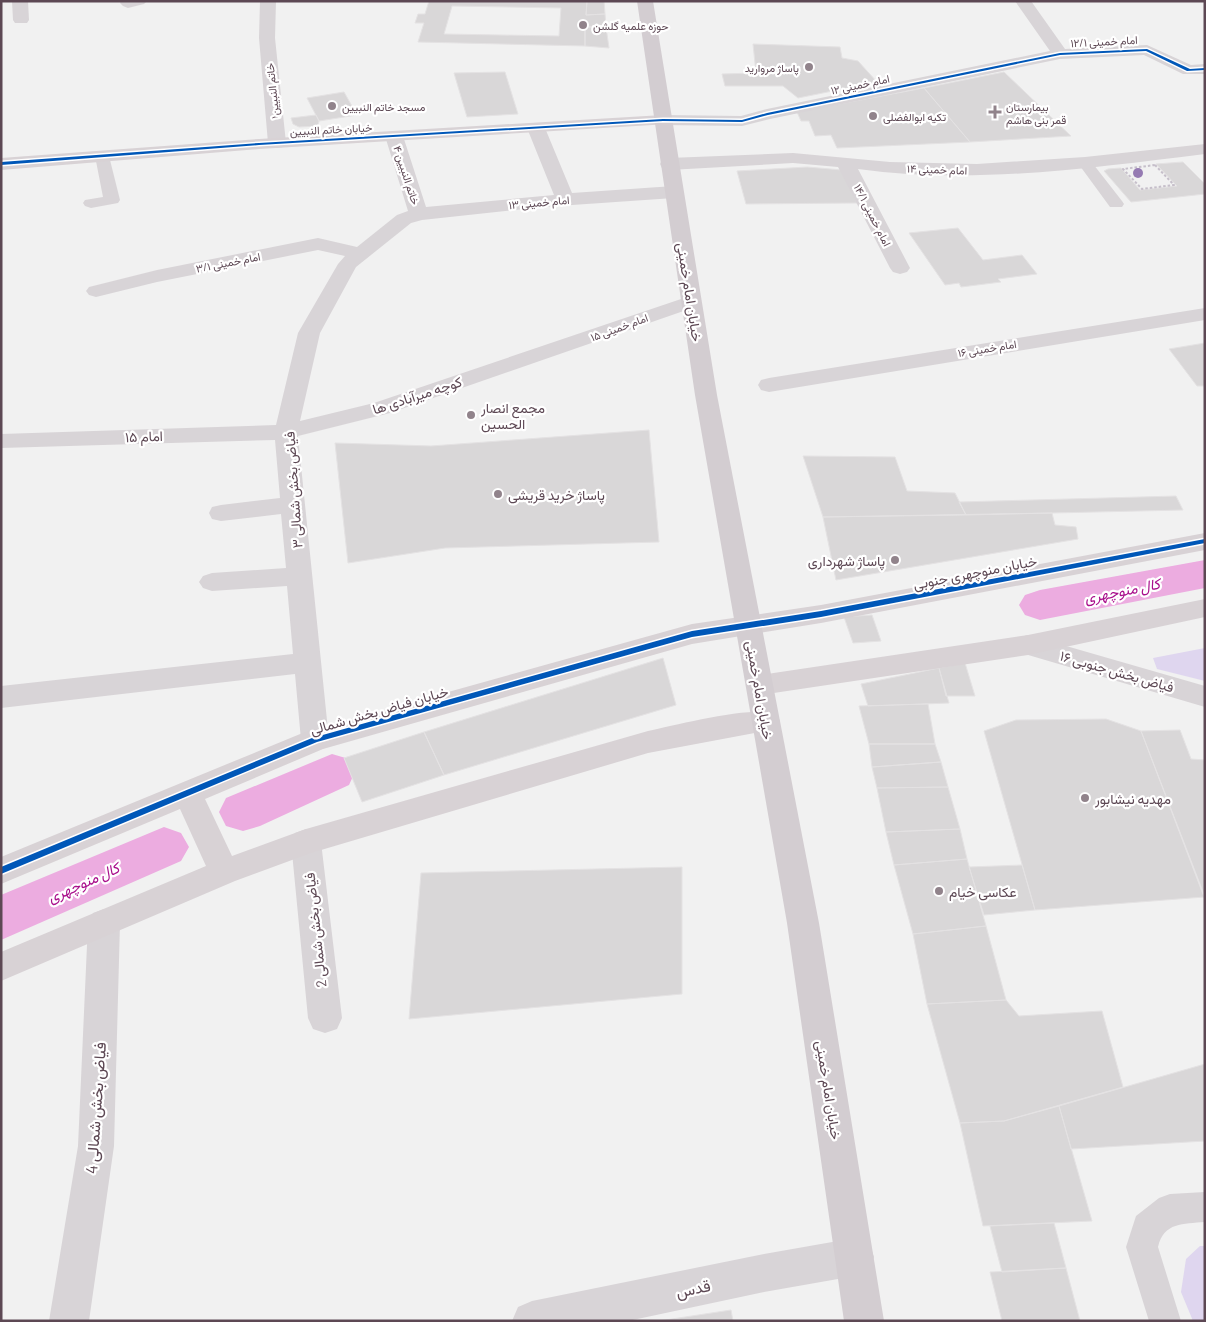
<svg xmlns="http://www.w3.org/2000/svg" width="1206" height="1322" font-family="Barlow,Vazirmatn,sans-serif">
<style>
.green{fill:#dfd6ef}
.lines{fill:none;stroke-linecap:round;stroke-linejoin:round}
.canal{fill:#ecace0;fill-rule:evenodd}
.building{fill:#d9d7d8;stroke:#e4e2e3;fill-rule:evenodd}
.path{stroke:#c6bfca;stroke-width:2;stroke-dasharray:2.5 2;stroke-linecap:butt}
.lane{fill:#d8d4d7;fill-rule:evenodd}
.street{fill:#d8d4d7;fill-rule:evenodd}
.secondary{fill:#d8d2d5;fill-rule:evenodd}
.primary{fill:#d3cdd1;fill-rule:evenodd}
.cycleway-casing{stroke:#fff;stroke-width:3}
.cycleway{fill:#0057b8;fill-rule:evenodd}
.tree{fill:#957ab2}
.poi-dot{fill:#91838b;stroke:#fff;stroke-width:2}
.labels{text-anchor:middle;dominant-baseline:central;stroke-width:4.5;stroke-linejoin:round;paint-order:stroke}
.far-poi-label{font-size:11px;fill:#5d4854;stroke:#fff;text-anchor:start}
.far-street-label{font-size:11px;fill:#5d4854;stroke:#fff}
.street-label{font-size:14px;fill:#5d4854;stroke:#fff}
.poi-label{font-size:14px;fill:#5d4854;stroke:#fff;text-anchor:start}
.water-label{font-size:15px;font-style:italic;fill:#a90f8c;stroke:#fff}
.near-street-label{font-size:16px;fill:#5d4854;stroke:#fff}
</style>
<rect width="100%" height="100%" fill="#f1f1f1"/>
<path class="green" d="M1205,648V681L1157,669L1153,658Z
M1200,1246H1205V1321H1193L1181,1292L1186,1259Z"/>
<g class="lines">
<path class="canal" d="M1205,560V588L1040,620L1025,615L1019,605L1025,595L1040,590Z
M332,754L349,759L355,772L349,785L260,826L243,831L226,826L219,812L226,798Z
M164,827L181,833L189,847L181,861L1,940V895Z"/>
</g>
<path class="building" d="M429,1H587L586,15L605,14L606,27H585V46L418,42L424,23H415L418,14H425ZM452,6L561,8L559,36L444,34Z
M587,1H604L605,14L586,15Z
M585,27H606L609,48L585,46Z
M753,44L840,47L842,58L858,61L877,82L798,98L783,86H725L722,74L756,73Z
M505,72L518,114L467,117L454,73Z
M1004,72L1071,136L970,142L924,88Z
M924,88L970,142L837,148L831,135L815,136L809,121H801L797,112Z
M344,92L357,115L319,121L307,98Z
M316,115L319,121L318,126L299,127L293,124L291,118Z
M1183,162L1205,184V194L1131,202L1104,171L1108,169L1121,168L1140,190L1177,186L1156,164Z
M807,167L842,170L857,203L746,204L737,171Z
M958,228L983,260L1022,255L1037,274L998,279L1001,282L961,287L959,283L945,285L909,233Z
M1205,343V386H1197L1169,349Z
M649,430L659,542L445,548L348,563L335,443L431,446Z
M803,456L895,457L907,491L955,493L966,515L823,517Z
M1176,496L1183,510L966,515L959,502Z
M1052,513L1055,525L1076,527L1078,539L836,580L823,517Z
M872,615L881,641L853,643L844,617Z
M663,658L676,705L444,775L424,732Z
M965,663L975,696H946L939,668Z
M939,668L949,703L868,706L861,684Z
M928,704L935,744H869L859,706Z
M1106,719L1141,731L1204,897L1035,910L984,731L1016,720Z
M1180,730L1191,759L1205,760V897L1141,731Z
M424,732L444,775L362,802L344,758Z
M869,744H935L941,762L872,767Z
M941,762L948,787L877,788L872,767Z
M948,787L960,829L886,832L877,788Z
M960,829L967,859L894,865L886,832Z
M967,859L986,926L913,934L894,865Z
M1022,865L1035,910L984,915L969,867Z
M682,867V994L409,1019L421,873Z
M986,926L1006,1000L927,1004L913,934Z
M1006,1000L1019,1016L1102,1011L1123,1087L1004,1121L960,1123L927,1004Z
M1205,1064V1141L1071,1149L1059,1106Z
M1059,1106L1092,1221L983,1226L960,1123L1004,1121Z
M1054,1223L1066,1268L1002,1272L990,1226Z
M1066,1268L1080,1321H1002L990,1272Z
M731,1310L733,1321H659Z"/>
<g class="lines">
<path class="path" d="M1155,165L1174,185L1142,189L1123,169Z"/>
<path class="lane" d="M102,152L107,153L109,156L120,200L118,203L91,208L85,206L83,203L85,200L103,197L95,156L97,153Z
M1085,158L1090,160L1122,201L1124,204L1122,207H1110L1080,166L1077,163L1080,160Z
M1205,1192V1222C1183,1224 1164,1222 1158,1247L1181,1321H1149L1126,1247L1136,1216L1159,1198L1170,1194Z"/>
<path class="street" d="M12,1H28L29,20L27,23H15L13,20Z
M121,1H147L144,4L128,8L123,6L120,3Z
M260,1H276L275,38L286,143L283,147L277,148L271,147L268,143L259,38Z
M1015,1H1031L1065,49L1147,45L1191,65L1205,64V74H1183L1144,55L1060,59L770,119L742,126L663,125L657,124L654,120L657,116L663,115L741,116L767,109L1050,51Z
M536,123L542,124L545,128L572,193L674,186L681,188L683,192L681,196L674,198L543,207L422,220L411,223L356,267L320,333L300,421L374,403L684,298L691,296L698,298L701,302L698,306L390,413L298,436L329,740L325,748L315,751L305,748L301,740L295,674L1,708V686L293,654L287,586L212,591L203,588L199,582L203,576L212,573L286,568L281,514L221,521L212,519L209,513L212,507L221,505L280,498L275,440L1,448V434L276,425L298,333L338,264L345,256L318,250L157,282L96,297L89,295L86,291L89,287L157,270L318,238L357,247L397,215L408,211L385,136L388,132L394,131L400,132L403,136L426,207L554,195L527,128L530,124Z
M1205,144V154C1090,168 973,185 858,169L910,268L907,272L900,274L893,272L890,268L838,167L793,163L669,170L662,168L660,164L662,160L669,158L793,153L890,162L977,164L1085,157Z
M1205,308V320L769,392L761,390L758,385L761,380L769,378Z
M1028,635L1205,686V707L1018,652L1014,645L1018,638Z
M306,829L317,833L321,842L342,1018L337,1029L325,1033L313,1029L308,1018L291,842L295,833Z
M104,909L115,913L120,923L114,1146L89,1321H49L78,1146L88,923L93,913Z
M855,1238L869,1243L874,1257L869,1271L855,1276L764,1292L628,1321H512L518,1307L532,1301L764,1254Z"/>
<path class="secondary" d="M663,115L669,116L672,120L669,124L259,149L1,170V158L259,139Z
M1205,533V550L821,623L692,644L323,749L205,799L232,856L306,829L648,731C676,725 751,706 776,713L780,721L776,729L648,753L311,853L235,881L1,981V952L206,866L180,809L1,884V857L305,732L692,624L821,605Z
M1205,599V617L1028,655L760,695L750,692L746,685L750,678L760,675L1028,635Z"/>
<path class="primary" d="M637,1H653L717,395L819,923L884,1321H844L787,923L695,395Z"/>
<defs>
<path id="cycleway" d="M1147,49L1190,69L1205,68V70L1187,71L1146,51L1060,55L768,115L742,122L663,121L259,145L1,165V162L259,143L663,119L742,120L767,113L1060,53Z
M1205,539V543L821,617L692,637L317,742L1,874V867L312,738L692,631L821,611Z"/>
</defs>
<use href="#cycleway" class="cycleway-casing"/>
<use href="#cycleway" class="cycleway"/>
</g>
<circle class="tree" cx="1138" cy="173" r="5"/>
<g class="poi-dot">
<circle cx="583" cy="25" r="5"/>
<circle cx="809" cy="67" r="5"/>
<circle cx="332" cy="106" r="5"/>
<path d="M992.5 104.5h5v5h5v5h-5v5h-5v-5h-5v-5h5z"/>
<circle cx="873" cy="116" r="5"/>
<circle cx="471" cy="415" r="5"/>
<circle cx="498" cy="494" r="5"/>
<circle cx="895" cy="560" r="5"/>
<circle cx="1085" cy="798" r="5"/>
<circle cx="939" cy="891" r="5"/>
</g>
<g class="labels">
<g class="far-poi-label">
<text x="593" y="25">حوزه علمیه گلشن</text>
<text x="799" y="67" text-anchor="end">پاساژ مروارید</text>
<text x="342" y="106">مسجد خاتم النبیین</text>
<text x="1006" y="106">بیمارستان<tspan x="1006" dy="13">قمر بنی هاشم</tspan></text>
<text x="883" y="116">تکیه ابوالفضلی</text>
</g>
<g class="far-street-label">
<text transform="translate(1104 41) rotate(-3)">امام خمینی ۱۲/۱</text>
<text transform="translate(860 84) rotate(-12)">امام خمینی ۱۲</text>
<text transform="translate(272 91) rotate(-96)">خاتم النبیین۱</text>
<text transform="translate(331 129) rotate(-3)">خیابان خاتم النبیین</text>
<text transform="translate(937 169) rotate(2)">امام خمینی ۱۴</text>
<text transform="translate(407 175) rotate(72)">خاتم النبیین ۴</text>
<text transform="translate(539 202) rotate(-5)">امام خمینی ۱۳</text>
<text transform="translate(873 215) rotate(63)">امام خمینی ۱۴/۱</text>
<text transform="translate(228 262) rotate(-11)">امام خمینی ۳/۱</text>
<text transform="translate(619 327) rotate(-20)">امام خمینی ۱۵</text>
<text transform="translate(987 348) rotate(-9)">امام خمینی ۱۶</text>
</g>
<g class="street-label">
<text transform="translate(690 292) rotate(81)">خیابان امام خمینی</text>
<text transform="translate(417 395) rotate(-18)">کوچه میرآبادی ها</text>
<text transform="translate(144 436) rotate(-2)">امام ۱۵</text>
<text transform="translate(293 490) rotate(-94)">فیاض بخش شمالی ۳</text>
<text transform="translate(975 572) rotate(-11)">خیابان منوچهری جنوبی</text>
<text transform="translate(1117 671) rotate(16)">فیاض بخش جنوبی ۱۶</text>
<text transform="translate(760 690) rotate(80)">خیابان امام خمینی</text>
<text transform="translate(379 710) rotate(-16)">خیابان فیاض بخش شمالی</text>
<text transform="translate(315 930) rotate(-96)">فیاض بخش شمالی 2</text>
<text transform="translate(829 1090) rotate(81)">خیابان امام خمینی</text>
</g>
<g class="poi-label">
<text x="481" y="407">مجمع انصار<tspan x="481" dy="16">الحسین</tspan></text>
<text x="508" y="494">پاساژ خرید قریشی</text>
<text x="885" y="560" text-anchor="end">پاساژ شهرداری</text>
<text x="1095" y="798">مهدیه نیشابور</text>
<text x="949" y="891">عکاسی خیام</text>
</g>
<g class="water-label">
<text transform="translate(1122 590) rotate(-11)">کال منوچهری</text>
<text transform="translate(83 882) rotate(-24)">کال منوچهری</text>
</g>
<g class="near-street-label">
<text transform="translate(95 1108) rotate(-86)">فیاض بخش شمالی 4</text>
<text transform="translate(693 1288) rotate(-12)">قدس</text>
</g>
</g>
<rect width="1206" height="1322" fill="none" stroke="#5d4854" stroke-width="5"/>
</svg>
